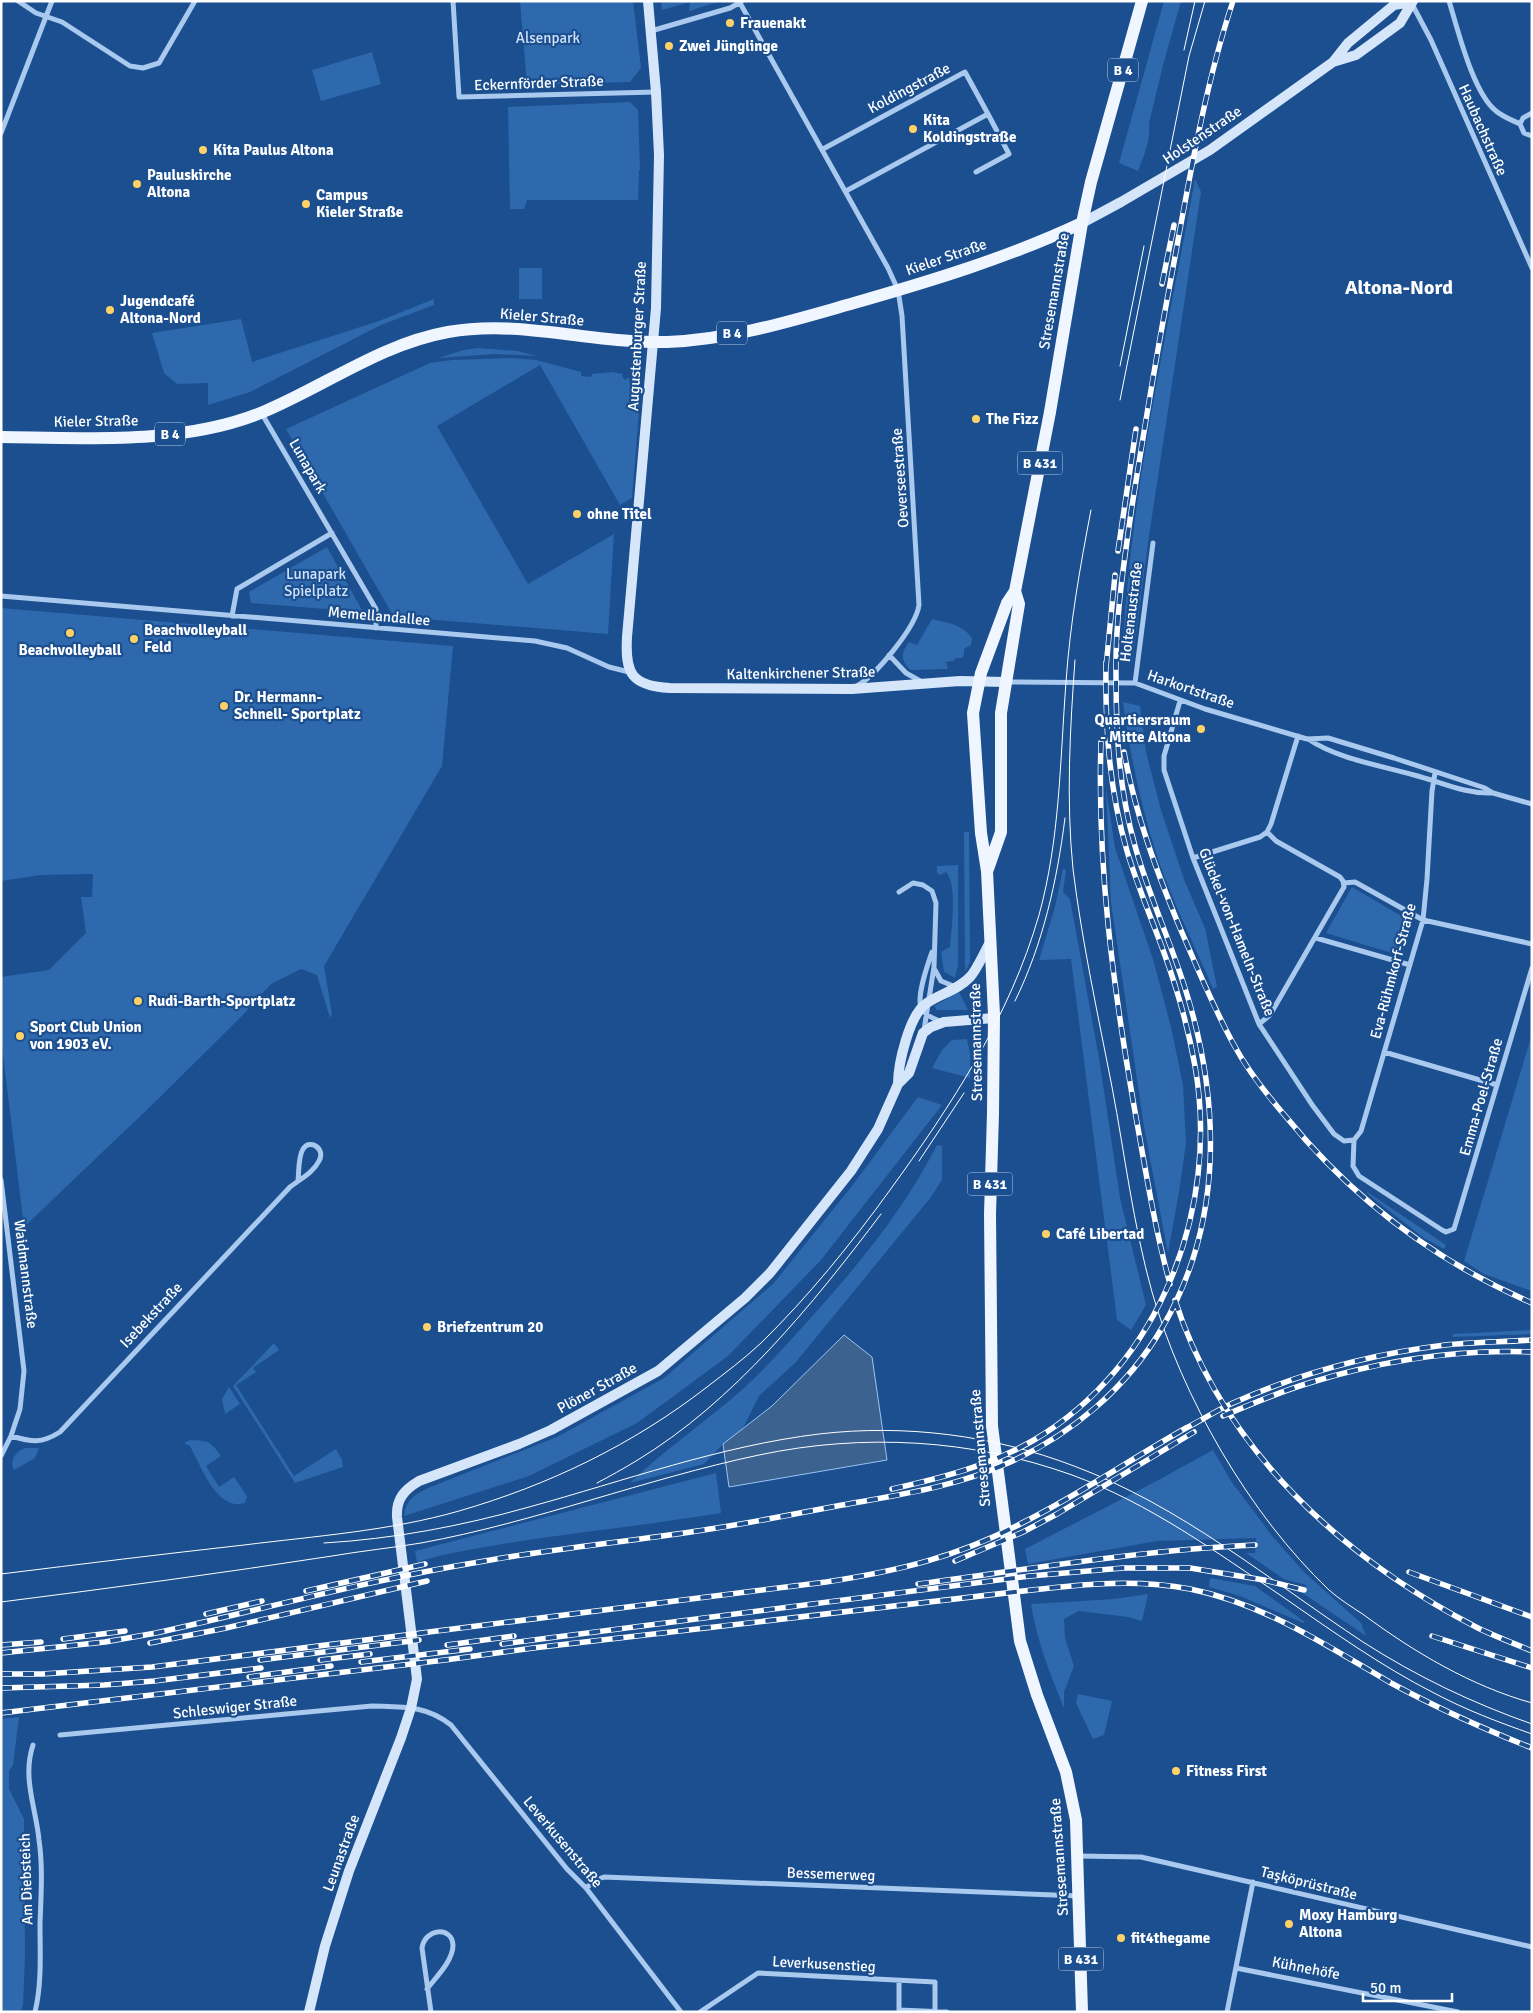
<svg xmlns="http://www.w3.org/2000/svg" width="1533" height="2013" font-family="Signika,sans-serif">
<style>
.green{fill:#2e69ad}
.water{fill:#3c6290;stroke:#9cc4f0}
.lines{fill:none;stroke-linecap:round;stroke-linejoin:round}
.street{stroke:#a9c9ee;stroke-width:5}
.secondary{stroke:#d6e6fa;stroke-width:10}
.primary{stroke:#f0f6ff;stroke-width:12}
.tram{stroke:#fff;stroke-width:1}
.rail-casing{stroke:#fff;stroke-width:5.5}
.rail{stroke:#1b4f8f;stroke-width:4;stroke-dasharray:11;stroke-linecap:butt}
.poi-dot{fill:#ffd166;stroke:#1b4f8f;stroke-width:2}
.labels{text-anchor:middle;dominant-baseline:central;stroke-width:4.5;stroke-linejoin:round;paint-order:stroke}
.shield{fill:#1b4f8f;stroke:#bbcadd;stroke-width:1}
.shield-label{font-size:14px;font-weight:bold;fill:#fff}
.poi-label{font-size:15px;font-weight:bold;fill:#fff;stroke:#1b4f8f;text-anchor:start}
.park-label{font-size:15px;fill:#cfe3fa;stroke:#1b4f8f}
.street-label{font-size:15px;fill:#fff;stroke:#1b4f8f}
.district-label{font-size:20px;font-weight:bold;fill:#fff;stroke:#1b4f8f}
</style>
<rect width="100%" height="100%" fill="#1b4f8f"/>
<path class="green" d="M520,1H633L641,68L630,82L527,85Z
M661,1H721L689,11L690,2L662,10Z
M1164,1H1181L1163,65L1149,123C1151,140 1144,155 1138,171L1119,163Z
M372,52L381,84L321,101L312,70Z
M630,102L638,110L640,170H639L638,200H527L524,209H510L508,107Z
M1195,179L1201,192L1149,536L1132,663L1122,662C1129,500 1166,339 1195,179Z
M519,268H542V299H519Z
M434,299V305L381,325L250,392L208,405V383L177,384L164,373L152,333L241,319L252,362L379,321Z
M478,348L518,351L537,356L496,354L439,358L463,350Z
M512,358L536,360L581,372V376L591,377L592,374L612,372L623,374L622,376L625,380L629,377L630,386L641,387L632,498L620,505L540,365L437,426L528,584L614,534L608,634L400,617L391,612L286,429L430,363L452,360Z
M327,547L363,612L251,603L249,592Z
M1,608L453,646L442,766L324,966L332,1014L330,1018L317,975L301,969L271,984L243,1015L155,1102L24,1227L1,1038V977L49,970L86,933L81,897H92L93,874L41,875L1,881Z
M932,619C948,623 962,624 972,638L971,645L964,649V655L962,658H956L953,661L946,662L948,669L910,670C900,659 901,653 909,642L917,645Z
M1123,702L1140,706L1146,752L1161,810L1185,882L1205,928L1217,987L1213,989C1195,946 1173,903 1158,859C1141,807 1130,755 1123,702Z
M1106,788L1115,848L1153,959L1171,1027L1183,1085L1186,1143L1179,1192L1168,1253L1144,1127L1111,902Z
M964,832H969L970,962L965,972Z
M958,865V965L955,978L944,972L941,952L950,947C951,930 958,885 946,872L940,875L937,873V866Z
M1063,869L1066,870L1063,892L1070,899L1099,1058L1120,1198L1146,1305L1131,1330L1117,1320L1071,959L1039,960L1055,907Z
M1352,887L1408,920L1398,955L1326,933Z
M959,992L968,1010H937L934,1006Z
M1532,1034V1291L1484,1274L1464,1261Z
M967,1039L970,1054V1078L932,1068L942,1050L952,1040Z
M918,1097L942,1105L821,1260L728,1356L637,1423L529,1476L404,1516C406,1500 414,1495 428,1488L557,1437L664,1378L773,1284L852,1186Z
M937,1145L942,1146V1180L931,1197L796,1362L759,1396L742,1430L723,1444L704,1464L630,1483C665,1449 707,1421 744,1388C766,1368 786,1345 807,1322C856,1268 904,1210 937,1145Z
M1366,1191L1446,1245L1444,1249L1424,1238L1370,1196Z
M1532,1330V1334L1453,1337V1334Z
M274,1343L279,1350L253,1368L256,1372L236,1385L294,1476L336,1449L342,1460L343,1467L295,1483L233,1386Z
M229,1387L240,1404L225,1414L222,1399Z
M190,1440C208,1441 210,1440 221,1456L206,1466L219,1487L234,1477L247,1496L245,1503C217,1512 201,1466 190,1446L184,1443Z
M26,1448H39L35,1458L14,1470C9,1461 16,1450 26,1448Z
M1213,1450L1231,1481L1273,1537L1304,1572L1361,1623L1366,1636L1304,1594L1306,1585L1284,1579L1246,1553H1255L1256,1538L1157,1541L1028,1564L1025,1549L1151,1484Z
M716,1473L721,1513C655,1524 588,1531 521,1541C486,1547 451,1552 417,1562L415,1551Z
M1210,1578L1255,1586L1305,1622L1303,1623L1240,1596L1209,1587Z
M1148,1594L1142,1621L1128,1617L1079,1611L1064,1619L1065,1638L1074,1666L1064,1692V1708C1050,1674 1037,1641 1031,1604L1114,1599Z
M1078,1694L1112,1701L1104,1735L1093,1739L1076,1703Z
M19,1717L13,1765L9,1771V1789L24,1819L25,1957L23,2005L20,2012H1V1719Z"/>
<path class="water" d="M844,1335L872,1357L887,1460L729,1487L723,1444L772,1406Z"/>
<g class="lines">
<path class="street" d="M18,1L36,13L62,22L130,66L143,68L159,63L195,1
M453,1L459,97L656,92
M1449,1C1458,30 1473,93 1496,111C1503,117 1512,120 1520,124
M740,3L888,268L898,290L902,316L919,605C916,627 876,675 857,686
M1412,4L1431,40L1532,268
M651,31L730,8L741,2
M1532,113L1523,118L1520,124L1524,133L1532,136
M1,133L52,1
M823,149L965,72L988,114L846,191
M976,172L1009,154L988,114
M262,414L376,609V628
M1,596L535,641L567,648L609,667L629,672
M232,616L237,589L332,533
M889,655L906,673L922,682
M1007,682L1135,683L1205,709L1307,739L1328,738L1394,758L1485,788L1493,793L1532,804
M1135,683L1153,543
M1180,701L1164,756V770L1193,858L1259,1024L1313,1106L1334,1134L1344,1141L1354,1140
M1308,739C1338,759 1379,765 1414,775C1441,782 1464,794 1492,793
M1193,858L1260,837L1267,832L1271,824L1298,736
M1344,883L1355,882L1423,920L1532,944
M899,892L913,883L923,885L932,891L936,903L934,967L924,1030
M1316,938L1410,965
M932,952C928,964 915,999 922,1010C926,1016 935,1019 942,1022
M935,970L941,981L956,987
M1259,1024L1270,1015L1344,887L1343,881L1340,877L1276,841L1267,832
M1384,1052L1497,1085
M1354,1140L1353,1166L1359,1176L1442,1230L1446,1232L1454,1229L1532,968
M1354,1140L1361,1131L1423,920L1427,879L1432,791L1435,773
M1,1180L24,1371L20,1409L11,1436L1,1456
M11,1436C32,1442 41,1444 60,1432L290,1187C300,1179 313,1173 319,1161C326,1149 310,1138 303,1149C298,1157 299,1172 298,1181
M60,1735L372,1706C402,1707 426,1705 451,1725L567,1869L586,1888L681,2012
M33,1745C22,1778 36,1808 39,1840C43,1867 41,1896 40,1924C40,1953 42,1983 35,2012
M1078,1856L1141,1857L1532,1947
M586,1888L596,1880L604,1877L1079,1896
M1236,1968L1458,2012
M899,1981V2010L947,2012
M427,1989C436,1977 453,1961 453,1945C452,1926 425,1928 422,1948L431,2012
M700,2012L758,1973L935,1982V2011
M1227,2012L1253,1882"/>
<path class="secondary" d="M648,1L656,92L659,155L656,308L627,637C625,673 631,686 670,688L852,689L960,681L1005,682
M1333,62L1356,55L1400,23L1413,1
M1082,223L1121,202L1210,150L1333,62L1348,43L1394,5L1411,2
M898,1084C898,1065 909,1014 927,1003C940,994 958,990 970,977C978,968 984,952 991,941
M309,2012L325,1946L349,1871L401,1738L411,1708L417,1679L397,1517C396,1499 404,1490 419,1481L519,1444L551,1430L658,1371L745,1298L770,1273L851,1171L878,1129L898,1084L909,1073L923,1033L931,1027L944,1022L994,1018"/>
<path class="primary" d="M1,437C85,438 184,445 263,412C325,386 381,344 448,332C521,319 594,344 667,342C730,340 794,320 854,303C931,281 1010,257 1082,223
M988,869L1001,832V713L1019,604L1015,591
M1082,2012L1076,1820L1066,1772L1037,1695L1020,1641L992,1426L990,1214L993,1113L994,1015L987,871L981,833L973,713L981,673L1007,603L1015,591L1050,412L1082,223L1091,182L1142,1"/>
<path class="tram" d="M1184,50L1195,1
M1120,366L1144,246
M1120,400L1189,56L1205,1
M1075,660C1070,729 1066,800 1073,869C1082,942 1098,1015 1112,1087C1125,1155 1133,1224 1152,1292C1182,1397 1249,1514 1329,1590C1339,1599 1352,1607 1364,1615C1414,1652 1471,1686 1532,1703
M1015,1001C1043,944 1057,881 1065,818
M919,1161L964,1093
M597,1483C610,1476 623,1469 636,1461C734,1402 813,1304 881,1214
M324,1543C393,1539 462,1526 529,1507C624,1481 720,1446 819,1434C905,1424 993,1435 1074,1466C1181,1506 1269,1580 1363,1642C1416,1676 1472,1703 1532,1724
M1,1574C82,1564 163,1554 244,1545C316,1536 389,1531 459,1511C549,1485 632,1445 707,1387C725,1373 744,1359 761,1343C808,1297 851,1244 890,1190C951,1106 1010,1016 1039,915C1060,839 1060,761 1066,682C1070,624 1080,567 1091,510
M1,1602C112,1588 222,1573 332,1556C361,1551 391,1548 421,1543C536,1522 645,1479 759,1455C863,1433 972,1439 1072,1475C1149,1503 1216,1552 1283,1597C1332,1631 1381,1666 1434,1693C1466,1710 1498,1722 1532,1734"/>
<defs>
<path id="rail" d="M1162,284L1174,225
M1118,551L1136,429
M1106,667L1115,575
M1101,742C1097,865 1113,985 1134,1106C1145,1166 1154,1226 1170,1284
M1124,752C1135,813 1156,870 1180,928C1197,967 1213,1007 1234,1045C1248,1071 1267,1095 1287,1118C1353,1199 1435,1261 1532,1303
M1175,1300C1223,1449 1341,1557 1476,1627C1494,1636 1513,1643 1532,1651
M1223,1416C1251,1404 1279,1392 1309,1383C1380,1361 1457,1349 1532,1352
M892,1489C941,1478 989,1466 1034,1440C1160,1366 1220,1208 1195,1066C1188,1027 1177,988 1163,950C1151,917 1137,885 1127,851C1109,789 1105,727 1106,662
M955,1561L1023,1532L1057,1514L1194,1432
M1409,1572L1532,1617
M918,1584C1030,1569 1142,1550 1255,1545
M306,1591L425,1564
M206,1614L262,1601
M1432,1636L1532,1668
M63,1639L125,1631
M150,1643L226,1628L427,1581
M502,1644L1030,1576L1123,1568H1190L1264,1580L1304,1590
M1,1645L41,1642
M447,1645L514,1636
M1,1653L105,1642L156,1633C263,1609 370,1580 479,1562C551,1549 625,1542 697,1531C746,1524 794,1514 842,1505C898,1495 956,1487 1008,1463C1071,1435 1127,1388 1162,1328C1224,1222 1221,1100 1184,985C1169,938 1148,893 1135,846C1119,790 1116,734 1116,676C1115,619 1124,562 1132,506C1143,437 1154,369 1167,300C1186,200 1201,98 1233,1
M260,1660L419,1640
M320,1660L370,1654
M361,1662L470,1649
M1,1674H42L152,1667L826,1582C898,1571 957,1557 1022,1523C1078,1495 1131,1459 1186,1428C1202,1420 1217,1410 1233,1403C1300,1373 1372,1354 1445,1345C1473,1342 1503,1342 1532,1340
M249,1677L331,1666
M1,1688L104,1685L154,1681L261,1668
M1,1713L445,1660L533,1648L1032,1590C1084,1584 1138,1579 1190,1589C1265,1604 1327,1646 1391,1683C1437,1708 1484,1729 1532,1748"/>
</defs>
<use href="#rail" class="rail-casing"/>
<use href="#rail" class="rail"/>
</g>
<g class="poi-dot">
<circle cx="730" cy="23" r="5"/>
<circle cx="669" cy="46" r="5"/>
<circle cx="913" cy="129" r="5"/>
<circle cx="203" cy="150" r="5"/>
<circle cx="137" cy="184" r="5"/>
<circle cx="306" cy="204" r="5"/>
<circle cx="110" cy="310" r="5"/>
<circle cx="976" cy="419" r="5"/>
<circle cx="577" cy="514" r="5"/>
<circle cx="70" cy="633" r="5"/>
<circle cx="134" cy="639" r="5"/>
<circle cx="224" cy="706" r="5"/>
<circle cx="1201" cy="729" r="5"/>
<circle cx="138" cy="1001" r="5"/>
<circle cx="20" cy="1036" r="5"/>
<circle cx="1046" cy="1234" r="5"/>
<circle cx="427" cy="1327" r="5"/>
<circle cx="1176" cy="1771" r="5"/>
<circle cx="1289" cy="1924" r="5"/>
<circle cx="1121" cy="1938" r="5"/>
</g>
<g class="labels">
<g class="shield">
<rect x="1108" y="58.5" width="30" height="23" rx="4"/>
<rect x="717" y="321.5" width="30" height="23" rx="4"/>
<rect x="155" y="422.5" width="30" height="23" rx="4"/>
<rect x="1017.5" y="451.5" width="45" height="23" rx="4"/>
<rect x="967.5" y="1172.5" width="45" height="23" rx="4"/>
<rect x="1058.5" y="1947.5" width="45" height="23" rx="4"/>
</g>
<g class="shield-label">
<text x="1123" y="70">B 4</text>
<text x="732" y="333">B 4</text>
<text x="170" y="434">B 4</text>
<text x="1040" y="463">B 431</text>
<text x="990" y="1184">B 431</text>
<text x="1081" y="1959">B 431</text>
</g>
<g class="poi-label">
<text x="740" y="23">Frauenakt</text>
<text x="679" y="46">Zwei Jünglinge</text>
<text x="923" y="120">Kita<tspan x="923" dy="17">Koldingstraße</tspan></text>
<text x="213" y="150">Kita Paulus Altona</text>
<text x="147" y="175">Pauluskirche<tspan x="147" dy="17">Altona</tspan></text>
<text x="316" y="195">Campus<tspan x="316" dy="17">Kieler Straße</tspan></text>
<text x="120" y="301">Jugendcafé<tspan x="120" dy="17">Altona-Nord</tspan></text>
<text x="986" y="419">The Fizz</text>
<text x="587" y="514">ohne Titel</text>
<text x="144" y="630">Beachvolleyball<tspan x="144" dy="17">Feld</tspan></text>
<text x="70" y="650" text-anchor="middle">Beachvolleyball</text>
<text x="234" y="697">Dr. Hermann-<tspan x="234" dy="17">Schnell- Sportplatz</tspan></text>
<text x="1191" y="720" text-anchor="end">Quartiersraum<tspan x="1191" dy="17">- Mitte Altona</tspan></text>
<text x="148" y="1001">Rudi-Barth-Sportplatz</text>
<text x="30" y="1027">Sport Club Union<tspan x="30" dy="17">von 1903 eV.</tspan></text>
<text x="1056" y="1234">Café Libertad</text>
<text x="437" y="1327">Briefzentrum 20</text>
<text x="1186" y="1771">Fitness First</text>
<text x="1299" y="1915">Moxy Hamburg<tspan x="1299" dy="17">Altona</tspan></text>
<text x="1131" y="1938">fit4thegame</text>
</g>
<g class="park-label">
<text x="548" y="38">Alsenpark</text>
<text x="316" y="574">Lunapark<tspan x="316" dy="17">Spielplatz</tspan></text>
</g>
<g class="street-label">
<text transform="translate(539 83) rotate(-2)">Eckernförder Straße</text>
<text transform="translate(909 88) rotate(-28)">Koldingstraße</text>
<text transform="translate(1483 130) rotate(66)">Haubachstraße</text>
<text transform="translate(1202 135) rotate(-34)">Holstenstraße</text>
<text transform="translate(946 257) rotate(-19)">Kieler Straße</text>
<text transform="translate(1054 291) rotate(-80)">Stresemannstraße</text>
<text transform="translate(542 317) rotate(5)">Kieler Straße</text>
<text transform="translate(637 336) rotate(-87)">Augustenburger Straße</text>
<text transform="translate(96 421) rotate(-1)">Kieler Straße</text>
<text transform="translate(308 466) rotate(60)">Lunapark</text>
<text transform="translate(900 478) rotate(-94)">Oeverseestraße</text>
<text transform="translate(1131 612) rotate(-83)">Holtenaustraße</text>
<text transform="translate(379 616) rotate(5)">Memellandallee</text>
<text transform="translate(801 673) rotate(-1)">Kaltenkirchener Straße</text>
<text transform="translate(1191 689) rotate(19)">Harkortstraße</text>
<text transform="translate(1237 932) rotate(68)">Glückel-von-Hameln-Straße</text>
<text transform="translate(1393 971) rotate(-75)">Eva-Rühmkorf-Straße</text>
<text transform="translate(976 1042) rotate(-91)">Stresemannstraße</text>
<text transform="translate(1481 1097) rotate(-74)">Emma-Poel-Straße</text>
<text transform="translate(26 1274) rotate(83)">Waidmannstraße</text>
<text transform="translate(151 1315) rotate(-47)">Isebekstraße</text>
<text transform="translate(597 1388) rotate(-29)">Plöner Straße</text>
<text transform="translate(980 1448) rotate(-95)">Stresemannstraße</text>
<text transform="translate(235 1707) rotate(-6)">Schleswiger Straße</text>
<text transform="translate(563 1842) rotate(50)">Leverkusenstraße</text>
<text transform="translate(341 1853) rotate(-70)">Leunastraße</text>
<text transform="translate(1059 1857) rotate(-94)">Stresemannstraße</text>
<text transform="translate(831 1874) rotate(2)">Bessemerweg</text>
<text transform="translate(26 1879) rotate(-92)">Am Diebsteich</text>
<text transform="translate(1309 1883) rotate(14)">Taşköprüstraße</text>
<text transform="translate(824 1964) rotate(3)">Leverkusenstieg</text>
<text transform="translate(1306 1968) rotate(11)">Kühnehöfe</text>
</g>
<g class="district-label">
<text x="1399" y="287">Altona-Nord</text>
</g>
</g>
<rect width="1533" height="2013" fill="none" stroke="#ffffff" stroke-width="5"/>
<path d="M1363 1993v8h89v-8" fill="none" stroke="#ffffff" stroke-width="2.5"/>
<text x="1370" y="1993" font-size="15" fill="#ffffff" stroke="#1b4f8f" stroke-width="4" paint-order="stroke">50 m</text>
</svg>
